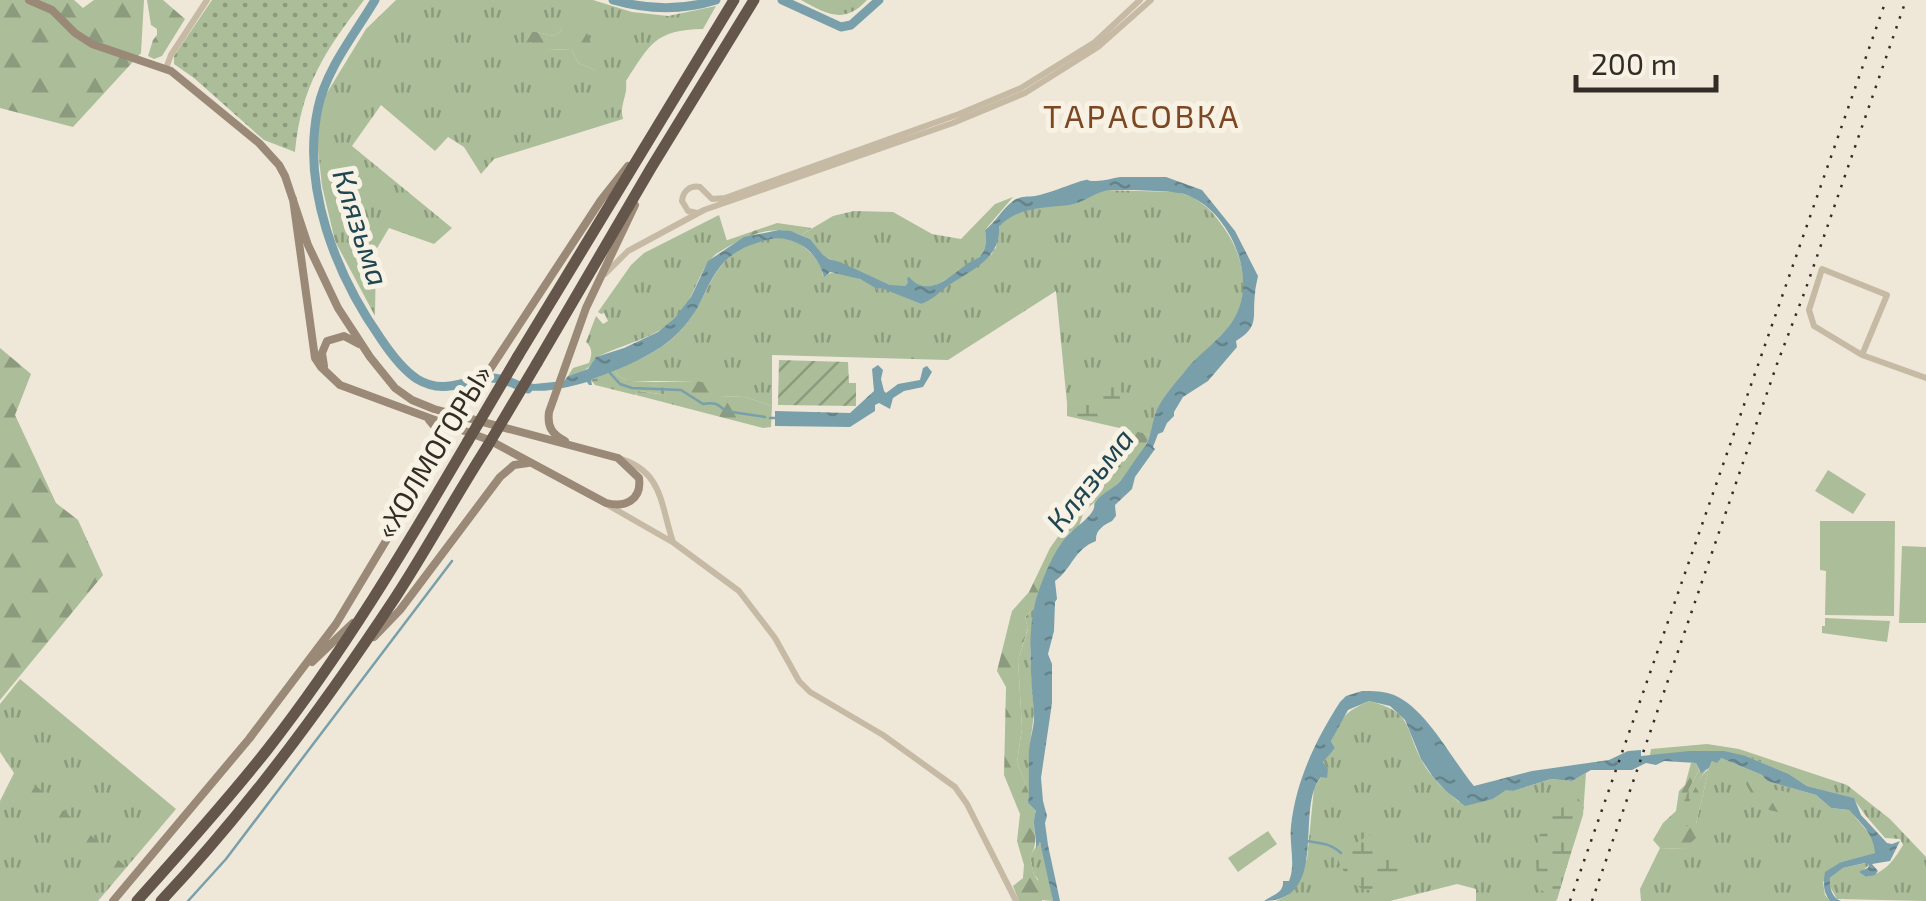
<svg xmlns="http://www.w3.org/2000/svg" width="1926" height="901" font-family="'Exo 2',sans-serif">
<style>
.grass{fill:url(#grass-tufts);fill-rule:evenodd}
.forest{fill:url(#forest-firs)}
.wetland{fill:url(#wetland-marsh)}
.park{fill:url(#park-dots)}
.garden{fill:url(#garden-furrows)}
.pitch{fill:#abbd99}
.water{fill:url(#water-ripples)}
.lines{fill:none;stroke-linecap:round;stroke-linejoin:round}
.stream{stroke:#79a0aa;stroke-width:2.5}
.river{stroke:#79a0aa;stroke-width:9}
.tertiary{stroke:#c6baa5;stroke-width:6}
.secondary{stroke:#9a8977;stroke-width:8}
.trunk{stroke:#64564a;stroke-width:11}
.rail{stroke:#322c26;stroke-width:2.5;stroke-dasharray:2.5 8;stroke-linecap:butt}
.trunk-bridge{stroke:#64564a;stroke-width:11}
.labels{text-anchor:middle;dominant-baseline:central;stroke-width:10;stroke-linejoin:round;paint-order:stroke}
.street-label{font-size:28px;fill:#322c26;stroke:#f7f2e4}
.water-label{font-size:30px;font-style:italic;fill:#1e4551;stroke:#f7f2e4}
.quarter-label{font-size:32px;letter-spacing:2.5px;fill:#7d4723;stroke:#f7f2e4}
</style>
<defs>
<pattern id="grass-tufts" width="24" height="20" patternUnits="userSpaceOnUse" patternTransform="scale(2.5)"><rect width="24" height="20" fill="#abbd99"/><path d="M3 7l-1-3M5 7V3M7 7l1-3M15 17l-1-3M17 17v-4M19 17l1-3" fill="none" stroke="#8c9a7d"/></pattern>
<pattern id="forest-firs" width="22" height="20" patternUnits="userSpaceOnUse" patternTransform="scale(2.5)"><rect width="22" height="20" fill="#abbd99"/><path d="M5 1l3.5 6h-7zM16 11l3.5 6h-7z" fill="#8c9a7d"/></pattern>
<pattern id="wetland-marsh" width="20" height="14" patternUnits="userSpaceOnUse" patternTransform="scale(2.5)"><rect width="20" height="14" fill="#abbd99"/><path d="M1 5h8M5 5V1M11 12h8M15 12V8" fill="none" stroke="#8c9a7d"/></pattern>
<pattern id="park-dots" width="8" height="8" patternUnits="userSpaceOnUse" patternTransform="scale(2.5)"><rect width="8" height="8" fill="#abbd99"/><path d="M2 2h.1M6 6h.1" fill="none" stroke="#8c9a7d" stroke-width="1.8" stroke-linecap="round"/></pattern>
<pattern id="garden-furrows" width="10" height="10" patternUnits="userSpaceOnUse" patternTransform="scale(2.5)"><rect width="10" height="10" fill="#abbd99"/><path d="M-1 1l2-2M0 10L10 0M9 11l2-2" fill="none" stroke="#8c9a7d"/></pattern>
<pattern id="water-ripples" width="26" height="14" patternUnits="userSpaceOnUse" patternTransform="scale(2.5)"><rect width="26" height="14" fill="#79a0aa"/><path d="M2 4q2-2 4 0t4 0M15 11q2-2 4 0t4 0" fill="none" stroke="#64838a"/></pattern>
</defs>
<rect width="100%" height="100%" fill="#efe8d8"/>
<path class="grass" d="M396,0H593L632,12L668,16L716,6L703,29C655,30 650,44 626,81C628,97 619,104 623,119L494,159L481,174L464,147L448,137L435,151L381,105L352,146L452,228L434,244L389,228L376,250L375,316L335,241L322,186L316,132L325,96L366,29ZM560,24L594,51L595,70L578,63L572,50L548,49L536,32L554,36L562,30Z
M801,0H867C844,25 827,14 801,0Z
M1103,190L1175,192C1197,195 1212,210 1224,228C1242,253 1251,289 1236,316C1225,336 1203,351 1188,368C1181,375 1175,385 1169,393C1162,401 1156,410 1154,420C1153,425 1152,430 1150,435L1067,416V403L1056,291L948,360L772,355V406L745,397L719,396L697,381H628L617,375L615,370C639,360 663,350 681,330C713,296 706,258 759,242C774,237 782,236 796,242C809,249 821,261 823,276C838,267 863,279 877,289L880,287L921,304L992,254L993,250L996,248C997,241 997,229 1001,224C1014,206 1053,207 1072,203C1083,201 1092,194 1103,190Z
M1013,197L985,230C986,239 987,248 981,255C976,261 938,286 930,287C923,289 920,286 914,283L898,288L890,285L823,256L810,239L801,235L833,216L854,211L893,212L932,234L961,239L995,204Z
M719,215L727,241L716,245V254C700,268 695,293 684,309C665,336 629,342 601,355C591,360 597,358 590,366C584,372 576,373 568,376L573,368L589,363C592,355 593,348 586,342L596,316L603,324L608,321L604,313L601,314L598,312L631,265L644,253Z
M1034,608L1030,654L1034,714L1029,752L1031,767L1029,793L1017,762L1022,728L1018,660L1028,629L1025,617Z
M20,679L176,809L98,901H0V801L14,773L0,752V704Z
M1369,701C1412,712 1404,725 1421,759C1429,776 1445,790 1459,802L1493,799L1506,789L1513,791L1551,779L1572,781L1586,773L1583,815L1556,901H1476V889L1457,884L1390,901H1276L1288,895L1307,859L1314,788L1321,777L1324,758L1335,748L1331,741C1342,716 1345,712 1369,701Z
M1707,744L1739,749L1847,785L1890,819L1926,857V901L1837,899L1829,885L1830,878L1843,868L1866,863L1869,865L1860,873L1866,877C1885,873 1894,860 1903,845L1900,839L1885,838L1866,816L1853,798L1807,786L1789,774L1746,756L1650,755L1651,749Z
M1721,758L1762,775L1767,781L1816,795L1831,808L1849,810L1874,839L1876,853L1841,862L1823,882L1825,895L1830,901H1641L1640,889L1660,848L1684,849L1696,824L1709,768L1712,761Z
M1039,842L1044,850L1053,901L1041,900L1038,879L1034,875L1030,856Z"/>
<path class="forest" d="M0,0H74L83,8L94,0H144L141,53L73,127L0,108Z
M147,0H163L185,19L162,56L154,59L148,56L153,40L157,35V29L151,25Z
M559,23L569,24L587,33L594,51L603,56L604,66L595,70L578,63L572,50L548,49L527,41L526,32H536L554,36L562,30Z
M777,223L812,228L801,235C770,222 742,238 716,254V244Z
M0,348L31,374L15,415L56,503L78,520L103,575L0,700Z
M697,381L712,385L719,396L745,397L772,406L771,427L763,428L636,395L638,391L665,395V389L654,385V382Z
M1131,430L1150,435C1144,452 1125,476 1112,490L1106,493L1084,511L1079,526L1069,533L1060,545L1038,594L1034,608L1025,617L1028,628L1018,660L1022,728L1017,762L1029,793L1028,803L1036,811C1030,828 1041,841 1030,856L1034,875L1040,883L1042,901H1019L1013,886L1023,878L1024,865L1017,841L1020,814L1004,775L1006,687L997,671L1012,611L1029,592L1050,548L1062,531L1108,480L1127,446L1122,443Z
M1691,763H1696L1699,770L1689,789L1680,817L1686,818C1687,800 1696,781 1709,768L1696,824L1697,837L1684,849L1660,848L1653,840L1663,823L1676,811L1679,791L1685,785Z
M1748,779L1770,789L1788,792L1787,813C1763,811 1758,806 1746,784Z
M31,786H36L125,866L122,870L116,871L28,795V789Z"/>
<path class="wetland" d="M615,370L617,375L628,381L654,382V385L671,389L673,396L639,391L635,395L595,385L591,380Z
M1108,373L1118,381L1121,407L1115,422H1109L1071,415L1073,406L1077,401L1100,405L1104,403L1101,375Z
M1699,770L1701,772L1706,770C1695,786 1684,805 1688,825L1681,831L1674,828L1689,789Z
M1565,794H1575L1584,807L1557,900L1538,888L1535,852L1540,834Z
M1369,835L1385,839L1394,854L1412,865L1401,890C1366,891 1354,895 1338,860L1342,851Z"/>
<path class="park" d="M212,0H364C325,51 301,86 295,152L264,140L194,78L174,64V56Z"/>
<path class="garden" d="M779,360L848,362L849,383H856V406L778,405Z"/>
<path class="pitch" d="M1828,470L1866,494L1853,514L1815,491Z
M1820,521H1895L1894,616L1825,615L1826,571L1820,570Z
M1902,546L1926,547V623H1899Z
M1825,618L1890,621L1887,642L1822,633V626H1825Z
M1268,831L1277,844L1238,872L1228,858Z"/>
<path class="water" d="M1120,177H1166L1202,190L1235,231L1258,276C1257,282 1255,288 1255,294C1252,318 1260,326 1236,341L1237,347L1208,381L1183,397L1174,412V416L1167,423L1163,432L1158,434L1153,447L1155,449L1135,477L1132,489L1115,505L1116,516L1112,521C1104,525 1095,530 1096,541C1074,549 1072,569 1055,581L1057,599L1055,602L1054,631L1048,654L1052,664V703L1041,778L1043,801L1047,816L1045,823L1048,845L1060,901H1053L1040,842L1036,848C1037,835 1031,825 1036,811L1028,803C1030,785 1028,768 1029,750C1030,738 1035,725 1034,713C1031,677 1026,627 1038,593C1045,574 1055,547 1070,533C1077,526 1086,521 1092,512C1097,504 1091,506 1098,499C1105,491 1114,489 1121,480C1129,470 1135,459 1143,449C1151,439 1151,427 1155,415C1160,399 1175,384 1185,371C1200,352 1225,337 1236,315C1257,275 1229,211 1187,195C1174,190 1127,190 1111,190C1095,191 1084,203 1069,205C1045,208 1016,207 999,227C1001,258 973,269 949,285C939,292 933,300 921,304L881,288L877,289L860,279L830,272L824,277C820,262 811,249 797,243C783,237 775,237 760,242C703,259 714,297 680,331C656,356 623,367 591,380L592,385H589L587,382C565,388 544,394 521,389L525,382L534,384L564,381L568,376L588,369L596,357L624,348L658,332L675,318L691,297L708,261L744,237L779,230L791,231L810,239L823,255L829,259L840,262L890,285L905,286L908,283L907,278L909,277C928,299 949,277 967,264C971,261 978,259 981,255C987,248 986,239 985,230C996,222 1001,210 1013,201C1020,196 1027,197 1035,196C1050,193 1066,186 1081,181C1093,178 1083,181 1096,181C1104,181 1113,178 1120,177Z
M878,365L883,370L881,379L884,391L886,393L898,384L920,380L923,368L927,366L932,372L923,387L904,391L893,398L890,409L879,403L875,405V411L850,427L775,426V411L850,413L874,391L872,369Z
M1362,691C1373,691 1384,691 1394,695C1427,709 1452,760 1474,786L1532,771L1609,760L1628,751L1641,750V756L1689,751H1724L1746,756L1789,774L1807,786L1854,798L1861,815L1887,843L1892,844L1900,841L1890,861L1872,864L1878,871L1875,875L1866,877L1860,873V871L1868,868L1869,865L1865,863L1843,868L1830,878C1829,887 1832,898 1841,901H1830C1823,892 1823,883 1825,872L1841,862L1875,853C1873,832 1862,825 1849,810L1831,808L1816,795L1767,781L1762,775L1721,758L1717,763L1712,761L1709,768L1701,773L1696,763L1664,761L1656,765L1646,763L1632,770H1591L1572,781L1551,779L1513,791L1506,790L1493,799L1465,806L1447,792L1433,777L1421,759L1405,720L1390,706L1369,701L1348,710L1331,741L1335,748L1323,762L1328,769L1327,778L1321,777C1294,808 1331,901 1264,901C1272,895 1284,893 1283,881H1289C1296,864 1289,845 1291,826C1296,781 1315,741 1340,702L1346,696Z"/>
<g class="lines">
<path class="stream" d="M610,373L620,384L632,388L681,390L703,404C713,402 718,403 725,411L765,417
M770,418H775
M1306,841C1320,843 1330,843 1341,853
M188,901L226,859L452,561"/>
<path class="river" d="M375,0C355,34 326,69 318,108C301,187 336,275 381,339C391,354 402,369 417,379C445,396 465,379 492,378C505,378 515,385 528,389
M613,0C648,10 681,11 716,0
M782,0L841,27L851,25L879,0"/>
<path class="tertiary" d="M166,68L171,55L207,0
M697,213L688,211L682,201C683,191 690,185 700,187L712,199L725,198L959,114L1021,88L1095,42L1140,0
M605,274L628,251L704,210L953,123L1025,93L1098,47L1151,0
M1862,355L1887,295L1822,269L1809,310L1814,326L1862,355L1926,378
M618,458C663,471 660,503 673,542
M606,504L674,543L739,591L775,638L799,681L810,692L883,735L955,787L967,804L1016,901"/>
<path class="secondary" d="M29,0L52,10L75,33L92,44L171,71L259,143L279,165L285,176L308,245L338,308L370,357L395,388L412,400L434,409L618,458L639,478C642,500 625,508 606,503L489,440L340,385L321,367L315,358L293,199
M324,366L322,353L327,341L344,336L359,344
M449,410L462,406L475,392L601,200L628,166
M565,441C552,434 547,427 549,412L586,308L635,205
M374,637L400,610L500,477L514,465L528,463
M312,662L353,623
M113,901L249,739L336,624L416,491L439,446V432L429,420"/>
<path class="trunk" d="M518,356L734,0
M537,363L651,168L754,0
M137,901C181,852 226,802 267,750C343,653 406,547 468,441
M161,901C249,808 325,704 395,598C427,549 455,497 487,447"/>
<path class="rail" d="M1570,901L1886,0
M1592,901L1777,364L1805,291L1906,0"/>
<path class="trunk-bridge" d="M468,441L518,356
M487,447L537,363"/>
</g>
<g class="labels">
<g class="street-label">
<text transform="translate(433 451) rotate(-59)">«ХОЛМОГОРЫ»</text>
</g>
<g class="water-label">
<text transform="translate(362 227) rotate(72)">Клязьма</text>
<text transform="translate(1089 479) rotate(-52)">Клязьма</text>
</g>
<g class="quarter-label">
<text x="1142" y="115">ТАРАСОВКА</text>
</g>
</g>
<path d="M1576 75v15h140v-15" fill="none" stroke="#322c26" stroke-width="5"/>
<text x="1591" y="75" font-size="30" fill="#322c26" stroke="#f7f2e4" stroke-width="8" paint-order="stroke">200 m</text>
</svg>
